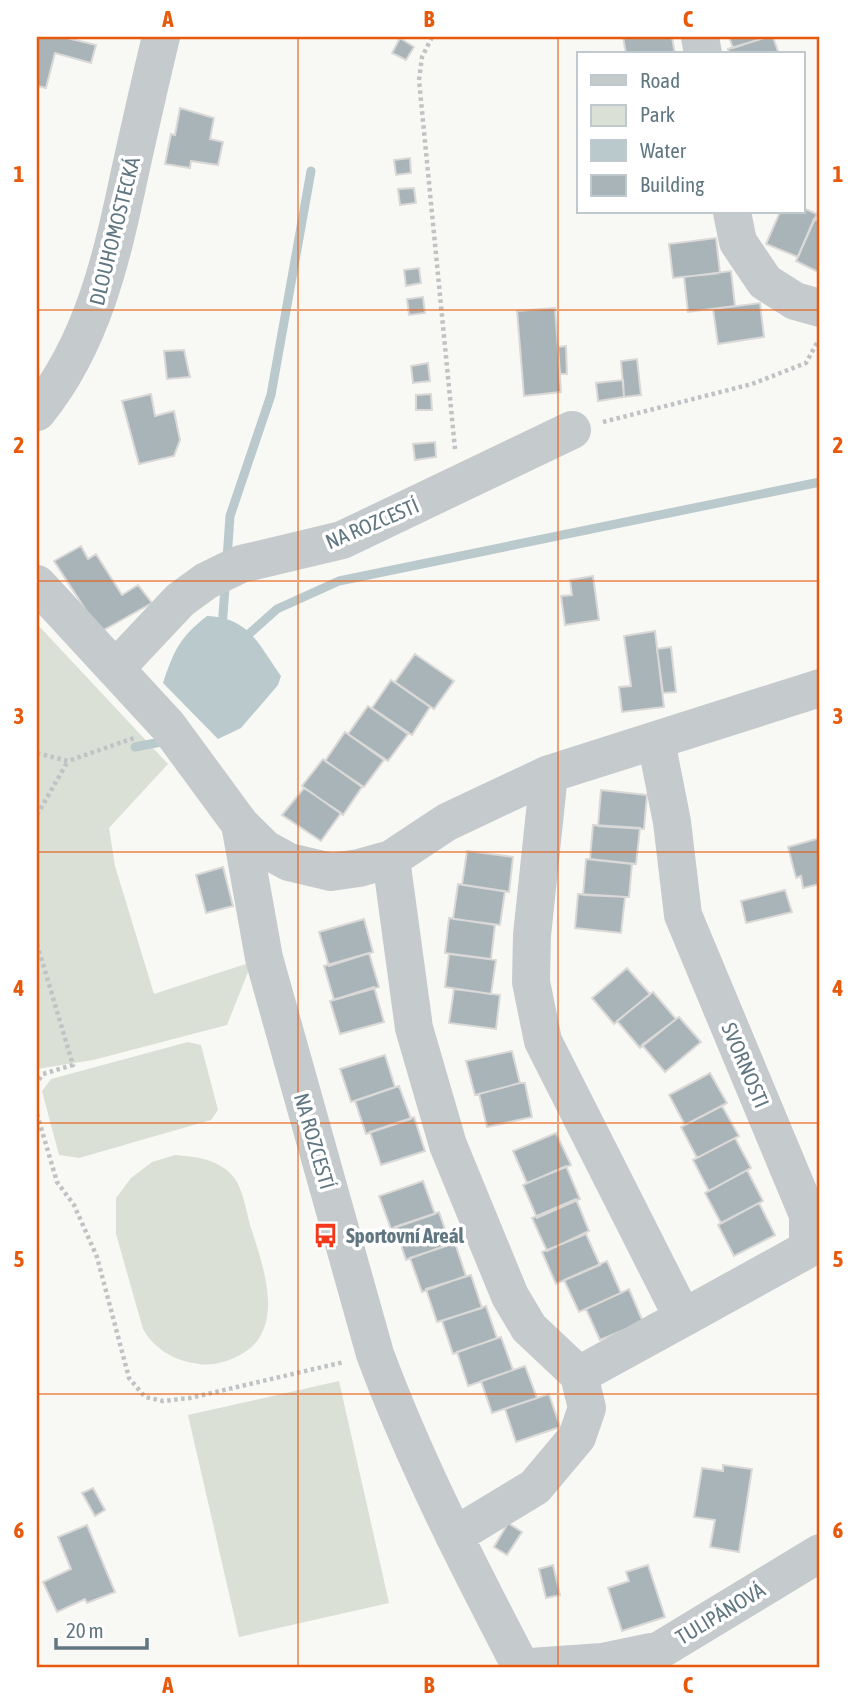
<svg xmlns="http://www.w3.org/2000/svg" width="857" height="1704" font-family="'Asap Condensed',sans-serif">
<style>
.green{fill:#dae0d5}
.water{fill:#bac9cc}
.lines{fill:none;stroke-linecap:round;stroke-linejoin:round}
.stream{stroke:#bac9cc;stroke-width:9}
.building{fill:#a9b4b9;stroke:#dad9d7;stroke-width:2}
.path{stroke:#c0c3c5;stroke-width:4.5;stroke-dasharray:3.5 3.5;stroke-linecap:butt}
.minor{stroke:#c5cacd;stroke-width:38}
.grid{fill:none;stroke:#e8590c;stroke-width:2;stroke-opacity:0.55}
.labels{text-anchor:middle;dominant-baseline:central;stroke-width:7;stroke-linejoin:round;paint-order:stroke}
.street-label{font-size:21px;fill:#607782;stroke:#fff}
.poi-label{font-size:21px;font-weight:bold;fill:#607782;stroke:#fff;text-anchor:start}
.neatline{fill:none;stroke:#e8590c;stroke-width:2.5}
.grid-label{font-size:23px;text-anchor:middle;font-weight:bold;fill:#e8590c}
</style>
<rect width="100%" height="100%" fill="#f8f8f5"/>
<path class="green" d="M37,624L168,764L109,828L115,866L154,994L252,962L227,1025L93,1060L37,1069Z
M188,1042L201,1045L218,1110L211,1120L79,1158L59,1155L42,1091L51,1079Z
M175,1155C195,1157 214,1158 230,1173C243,1185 246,1211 251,1228C264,1268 288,1334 236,1357C225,1362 212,1366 199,1364C175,1361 155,1350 143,1329L116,1234V1198L131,1178L152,1162Z
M339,1381L389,1603L239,1637L188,1415Z"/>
<path class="water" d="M207,616C250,618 258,644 281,676L278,685L241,728L218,739L163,683C174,651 179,638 207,616Z"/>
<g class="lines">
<path class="stream" d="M227,559L230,516L271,395L311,171
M222,628L225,588
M241,641L277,609L339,581L820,482
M135,747L161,742"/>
</g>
<path class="building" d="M37,37H63L96,45L91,63L55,53L46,88L37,86Z
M623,37H672L675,54H626Z
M729,37H767L733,48Z
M767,37H773L779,54H730L728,49Z
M400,38L414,47L406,60L392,53Z
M180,108L214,118L210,139L223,142L218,165L191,161L190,168L165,164L171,134L175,135Z
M410,158L411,173L396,175L394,160Z
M414,188L416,203L400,205L398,189Z
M803,208L817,214L798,257L766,244L780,212H803Z
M814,219L820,222V273L796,261Z
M716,238L720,273L673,278L669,244Z
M419,268L421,283L406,286L404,270Z
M731,271L735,306L688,312L684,277Z
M423,297L425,313L409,315L407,299Z
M760,303L764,337L718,344L713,309Z
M555,308L561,392L524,396L517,311Z
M566,346L567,374H560L558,347Z
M184,350L190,377L167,379L164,351Z
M637,359L641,395L624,397L621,361Z
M428,363L430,381L413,383L411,366Z
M623,380L624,397L598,401L596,383Z
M151,394L155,416L174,411L180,440L174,456L139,464L122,401Z
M431,394L432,410H416V395Z
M435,442L436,457L415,460L413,444Z
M81,546L88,559L96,554L122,595L138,585L152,603L100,632L54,561Z
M593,576L599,620L565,625L561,596L572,595L570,580Z
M655,631L664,707L622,712L619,687L631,686L624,636Z
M671,647L676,692L663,693L657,649Z
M415,654L454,681L434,709L395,682Z
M391,680L430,707L412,735L372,708Z
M368,706L408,734L388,761L348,734Z
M345,732L384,760L364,787L325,761Z
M323,759L362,787L343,815L302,786Z
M304,788L341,813L321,841L282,815Z
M601,790L647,795L644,829L598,826Z
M593,825L640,828L636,864L590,859Z
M820,838V884L803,888L801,876L796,878L788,847Z
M467,851L513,857L509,892L462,885Z
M586,859L632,864L629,897L583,895Z
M223,867L233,906L206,913L196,875Z
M458,884L505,891L500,925L453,919Z
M785,890L792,912L746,923L741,901Z
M578,894L625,897L621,933L575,928Z
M449,918L495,925L491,959L445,953Z
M364,919L373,952L329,966L319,932Z
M369,953L379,987L334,1000L324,966Z
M449,954L496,960L491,994L445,987Z
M627,968L650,994L614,1024L592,998Z
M374,987L384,1022L340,1034L330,1001Z
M454,989L500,995L496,1029L449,1023Z
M653,992L676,1019L640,1048L617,1021Z
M679,1017L701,1042L665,1072L642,1045Z
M512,1051L520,1083L475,1095L466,1061Z
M385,1055L395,1087L351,1102L340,1069Z
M710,1073L727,1103L685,1125L669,1095Z
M520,1083H525L532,1117L487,1127L479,1094Z
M399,1086L411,1119L366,1134L355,1101Z
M722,1106L739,1136L697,1158L681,1127Z
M414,1117L425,1151L381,1165L370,1132Z
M556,1133L571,1165L527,1183L513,1151Z
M735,1138L751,1168L709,1191L693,1160Z
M566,1166L580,1199L537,1218L523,1185Z
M747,1170L763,1201L721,1223L705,1193Z
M423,1181L435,1214L391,1229L379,1196Z
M576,1199L589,1231L547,1251L532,1218Z
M759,1203L775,1235L734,1256L718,1225Z
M439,1212L450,1244L406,1260L395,1227Z
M586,1234L600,1265L556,1284L542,1252Z
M455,1243L466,1276L422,1292L410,1258Z
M607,1261L621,1293L579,1312L564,1280Z
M471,1275L482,1308L437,1322L426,1289Z
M629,1289L643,1322L600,1340L586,1309Z
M486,1306L497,1338L453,1354L442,1321Z
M501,1337L513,1370L468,1386L457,1352Z
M525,1366L537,1398L492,1413L481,1381Z
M549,1394L560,1427L516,1442L505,1409Z
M723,1465L752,1469L739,1552L710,1547L715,1520L694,1517L702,1468L723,1471Z
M93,1488L105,1510L95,1516L82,1493Z
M508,1523L522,1532L507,1555L494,1547Z
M87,1525L115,1592L87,1603L85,1599L57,1612L43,1582L71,1569L58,1537Z
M553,1565L560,1595L546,1598L539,1569Z
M648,1565L665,1617L622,1631L608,1588L629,1581L626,1572Z"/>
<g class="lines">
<path class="path" d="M432,37L422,57L419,80L455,449
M603,422L752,384L806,363L818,341
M37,753L68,761L134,738
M37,815L68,761
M37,944L73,1065L43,1074L37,1082
M37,1114L57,1182L74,1205L97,1257L129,1378L145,1397L163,1401L190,1398L344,1362"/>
<path class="minor" d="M700,37L703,54
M732,212L738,242L765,282L795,301L820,308
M37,412C93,343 112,257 130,172C140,127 150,82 161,37
M37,584L168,726L240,824L264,958L375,1354C415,1462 468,1565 521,1667
M115,669L180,600L206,581L241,564L342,540L572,430
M549,774L532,935L531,982L543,1041L683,1318L808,1249V1215L683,915L672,822L656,741
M240,824L265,849L289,862L331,872L359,868L391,859L447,822L549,774L820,688
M391,859L414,1028L448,1145L510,1296L529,1328L579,1375L587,1408L577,1437L535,1487L454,1536
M579,1375L683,1318
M531,1667L602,1662L660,1650L820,1553"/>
</g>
<path class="grid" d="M298,37V1667M558,37V1667M37,310H820M37,581H820M37,852H820M37,1123H820M37,1394H820"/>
<defs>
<symbol id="bus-bare" viewBox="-9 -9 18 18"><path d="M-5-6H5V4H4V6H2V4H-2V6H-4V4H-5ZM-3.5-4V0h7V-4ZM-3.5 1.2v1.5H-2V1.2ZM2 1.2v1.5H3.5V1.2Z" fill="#f2381a" stroke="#fff" stroke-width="2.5" paint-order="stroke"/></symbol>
</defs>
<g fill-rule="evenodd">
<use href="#bus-bare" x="308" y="1218" width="35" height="35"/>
</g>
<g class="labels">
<g class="street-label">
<text transform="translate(114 231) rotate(-76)">DLOUHOMOSTECKÁ</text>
<text transform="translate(372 523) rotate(-23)">NA ROZCESTÍ</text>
<text transform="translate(746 1065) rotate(67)">SVORNOSTI</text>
<text transform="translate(315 1141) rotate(74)">NA ROZCESTÍ</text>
<text transform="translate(720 1613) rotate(-31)">TULIPÁNOVÁ</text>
</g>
<g class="poi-label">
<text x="346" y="1235">Sportovní Areál</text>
</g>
</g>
<rect width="857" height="1704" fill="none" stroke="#ffffff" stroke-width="77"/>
<rect x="577" y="52" width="228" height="161" fill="#ffffff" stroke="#bfc9cd" stroke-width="2"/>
<rect x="591" y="75" width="35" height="10" fill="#c5cacd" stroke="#bfc9cd" stroke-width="2"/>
<text x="640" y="88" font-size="21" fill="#607782">Road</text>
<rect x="591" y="105" width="35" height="21" fill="#dae0d5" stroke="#bfc9cd" stroke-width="2"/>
<text x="640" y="122" font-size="21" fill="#607782">Park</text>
<rect x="591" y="140" width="35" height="21" fill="#bac9cc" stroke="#bfc9cd" stroke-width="2"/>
<text x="640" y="158" font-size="21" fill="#607782">Water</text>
<rect x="591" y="175" width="35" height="21" fill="#a9b4b9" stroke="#bfc9cd" stroke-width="2"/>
<text x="640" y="192" font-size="21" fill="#607782">Building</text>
<path d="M56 1638v10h91v-10" fill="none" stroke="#607782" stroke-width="3.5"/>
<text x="66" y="1638" font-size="21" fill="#607782" stroke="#ffffff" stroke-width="5" paint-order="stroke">20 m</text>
<rect x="38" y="38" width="780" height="1628" class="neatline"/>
<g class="grid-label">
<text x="168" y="27">A</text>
<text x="429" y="27">B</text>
<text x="688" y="27">C</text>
<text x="19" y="182">1</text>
<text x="838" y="182">1</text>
<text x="19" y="453">2</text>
<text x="838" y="453">2</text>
<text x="19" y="724">3</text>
<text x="838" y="724">3</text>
<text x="19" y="996">4</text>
<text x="838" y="996">4</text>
<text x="19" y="1267">5</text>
<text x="838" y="1267">5</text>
<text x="19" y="1538">6</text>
<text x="838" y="1538">6</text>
<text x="168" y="1693">A</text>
<text x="429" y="1693">B</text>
<text x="688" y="1693">C</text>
</g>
</svg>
